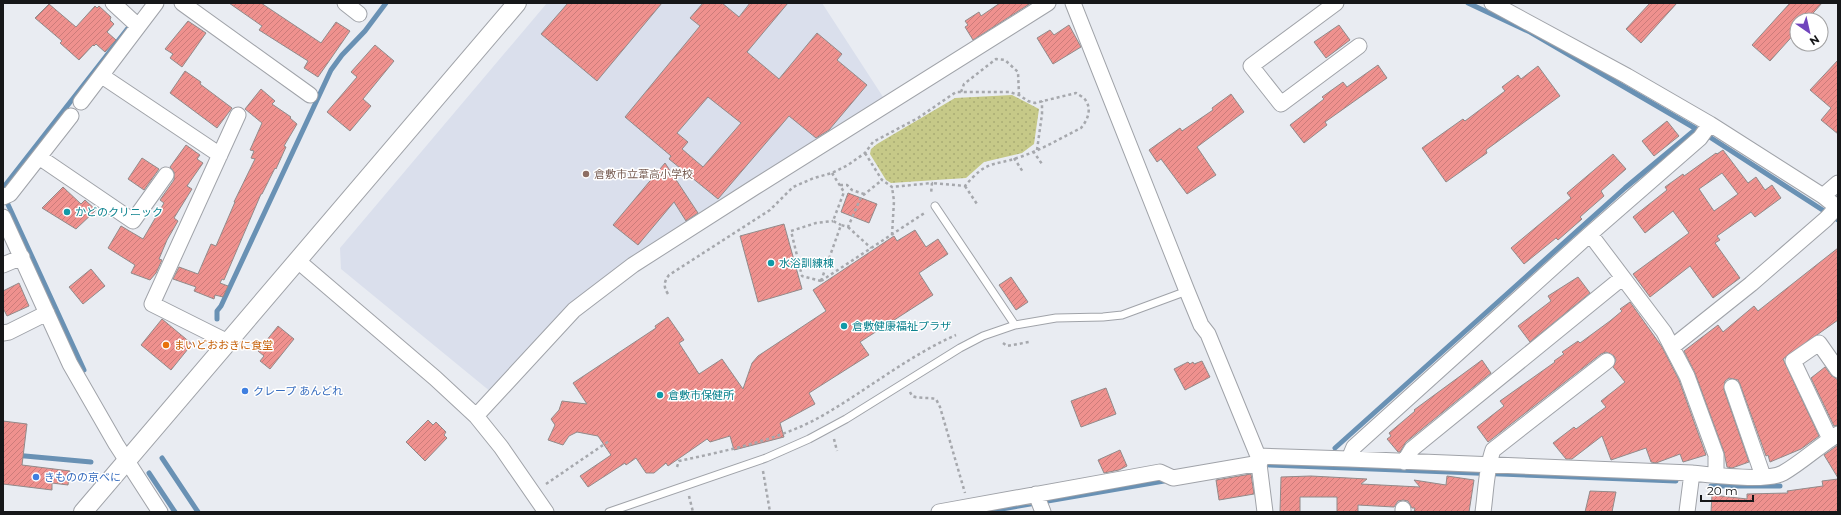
<svg xmlns="http://www.w3.org/2000/svg" width="1841" height="515" font-family="Montserrat,'Noto Sans JP',sans-serif">
<style>
.built{fill:#dadfec}
.grass{fill:url(#grass-dots)}
.lines{fill:none;stroke-linecap:round;stroke-linejoin:round}
.stream{stroke:#6991b4;stroke-width:5}
.building{fill:url(#building-hatch);stroke:#928a8a;fill-rule:evenodd}
.service-casing{stroke:#a0a3a9;stroke-width:9}
.minor-casing{stroke:#a0a3a9;stroke-width:17}
.tertiary-casing{stroke:#a0a3a9;stroke-width:20}
.path{stroke:#a6a8ad;stroke-width:2.5;stroke-dasharray:3 3;stroke-linecap:butt}
.service{stroke:#fff;stroke-width:7}
.minor{stroke:#fff;stroke-width:15}
.tertiary{stroke:#fff;stroke-width:18}
.education-dot{fill:#8d6e63;stroke:#fff;stroke-width:1.5}
.culture-dot{fill:#0f9aa8;stroke:#fff;stroke-width:1.5}
.food-dot{fill:#e8710a;stroke:#fff;stroke-width:1.5}
.shop-dot{fill:#3f7fe0;stroke:#fff;stroke-width:1.5}
.labels{text-anchor:middle;dominant-baseline:central;stroke-width:3;stroke-linejoin:round;paint-order:stroke}
.education-label{font-size:11px;fill:#785e54;stroke:#fff;text-anchor:start}
.culture-label{font-size:11px;fill:#0d838f;stroke:#fff;text-anchor:start}
.food-label{font-size:11px;fill:#c56008;stroke:#fff;text-anchor:start}
.shop-label{font-size:11px;fill:#366cbe;stroke:#fff;text-anchor:start}
</style>
<defs>
<pattern id="grass-dots" width="8" height="8" patternUnits="userSpaceOnUse"><rect width="8" height="8" fill="#c6c988"/><path d="M2 2h.1M6 6h.1" fill="none" stroke="#a9ac75" stroke-width="1.8" stroke-linecap="round"/></pattern>
<pattern id="building-hatch" width="6" height="6" patternUnits="userSpaceOnUse"><rect width="6" height="6" fill="#ef918e"/><path d="M-1 1l2-2M0 6l6-6M5 7l2-2" fill="none" stroke="#cc7c7a"/></pattern>
</defs>
<rect width="100%" height="100%" fill="#e9ecf2"/>
<path class="built" d="M547,3H822L885,100L638,257L491,392L341,269L340,248Z"/>
<path class="grass" d="M1012,95L1039,109L1034,144L1022,153L984,162L966,178L891,183L886,180L870,154L871,149L877,144L955,98Z"/>
<g class="lines">
<path class="stream" d="M1468,3L1530,32L1698,130
M1705,134L1838,220
M3,188L132,23
M5,198L84,370
M217,319V311L221,306L331,70L342,55L365,31L386,3
M1335,448L1625,188L1696,129
M3,454L91,462
M162,458L198,512
M1269,465L1676,481
M149,473L175,512
M1711,486H1780
M984,512L1164,481"/>
</g>
<path class="building" d="M229,3H261L321,43L336,22L350,31L318,77L304,68L308,61L259,30L262,26Z
M568,3H662L597,81L541,34Z
M703,3H722L739,17L750,3H788L747,52L779,79L817,33L842,54L837,60L867,85L829,130L816,138L789,116L718,199L669,159L671,156L625,117L700,26L690,18ZM708,97L741,123L703,167L682,149L688,142L677,133Z
M1000,3H1031L973,40L965,27L968,25L965,21L979,12L981,16Z
M1650,3H1677L1641,43L1626,29Z
M1790,3H1822L1807,20H1797V31L1770,61L1752,45Z
M49,4L76,27L95,6L97,8L99,6L111,17L110,20L114,24L107,32L116,40L105,52L96,44L94,46L93,45L79,60L60,43L62,41L35,18Z
M188,21L206,33L182,67L170,58L173,54L165,49Z
M1069,25L1081,47L1053,64L1037,38L1050,30L1054,35Z
M1339,25L1350,40L1326,58L1314,42Z
M375,45L394,61L363,99L371,106L350,131L327,112L357,77L351,72Z
M1838,60V134L1821,120L1831,108L1810,90Z
M1378,65L1387,78L1325,122L1327,125L1304,143L1290,125L1324,99L1322,97L1343,82L1347,87Z
M1538,66L1560,96L1486,150L1487,153L1446,182L1422,148L1463,119L1465,121L1505,91L1502,87L1518,75L1521,79Z
M185,71L201,82L200,84L232,108L217,128L170,93Z
M261,89L275,101L272,104L291,117L290,118L297,124L284,146L286,147L276,169L275,168L262,194H261L224,280L222,279L220,283L228,286L223,297L215,295L214,299L194,291L196,287L173,279L179,267L198,274L211,244L216,246L235,202H234L255,159L251,158L254,151L250,150L262,123L245,109Z
M1231,94L1244,112L1197,147L1216,175L1187,194L1161,159L1157,162L1149,150L1180,128L1182,131L1213,110L1212,108Z
M1667,121L1679,136L1654,156L1642,141Z
M186,145L200,155L197,159L203,163L187,186L192,189L174,218L178,221L167,240L159,259L162,260L156,273L150,280L131,273L135,265L108,248L121,226L143,239L164,203L160,200L174,180V172L170,167Z
M1723,150L1748,183L1756,177L1765,190L1772,185L1781,198L1755,217L1751,212L1717,236L1720,240L1715,243L1740,278L1713,298L1690,266L1650,297L1633,274L1689,233L1673,211L1645,233L1633,217L1667,190L1665,187L1683,174L1684,176L1716,153L1717,154ZM1722,173L1738,194L1714,211L1699,189Z
M1613,154L1626,169L1601,191L1604,196L1580,217L1582,219L1558,240L1556,238L1524,264L1511,248L1571,198L1567,193Z
M142,158L159,169L144,190L128,179Z
M665,163L698,213L686,221L674,202L638,245L613,225Z
M63,187L81,204L85,200L96,210L76,229L42,208Z
M848,193L877,204L869,223L841,212Z
M784,224L802,289L758,302L740,236Z
M915,230L926,247L938,239L948,254L919,273L933,295L860,342L869,355L809,393L815,404L780,423L784,437L734,450L730,436L710,442L707,439L668,466L666,463L654,473H646L636,458L626,465L625,463L588,487L580,476L611,455L598,436L577,432L569,436L563,445L548,440L555,425L551,419L559,410L562,401L587,404L573,383L656,328L655,326L668,317L684,340L679,343L699,374L722,359L743,389L752,363L758,356L826,311L813,290L894,236L897,241Z
M1838,248V320L1783,359L1819,436L1801,449L1770,462L1768,455L1766,456L1740,384L1738,380L1729,378L1725,381L1724,390L1749,462L1732,468L1727,467L1724,452L1695,373L1684,351L1718,325L1723,332L1754,306L1758,311Z
M91,269L105,286L83,304L69,287Z
M1011,277L1028,302L1016,310L999,285Z
M1578,277L1590,293L1530,342L1518,326L1551,301L1548,296Z
M19,283L29,306L7,316L3,308V291Z
M1630,302L1662,347L1679,380L1706,455L1683,462L1680,454L1656,463L1651,462L1646,448L1611,460L1602,436L1572,459H1566L1553,443L1574,427L1576,429L1606,407L1601,401L1625,382L1613,367L1616,360L1614,356L1606,352L1601,354L1488,442L1477,427L1504,406L1500,401L1555,362L1554,361L1564,354L1562,352L1578,341L1580,343L1610,321L1622,311L1620,309Z
M162,319L192,344L171,370L141,345Z
M278,326L294,339L270,369L260,361L264,356L258,351Z
M1482,360L1491,373L1406,442L1400,452H1398L1387,439L1391,436L1389,433L1415,411L1414,410Z
M1202,361L1210,377L1185,390L1174,369L1188,362L1190,364L1193,362L1194,364Z
M1825,367L1831,375L1838,380V425L1834,426L1811,378Z
M1106,388L1116,414L1081,427L1071,401Z
M428,420L433,425L436,422L446,432L444,435L447,438L425,461L406,442Z
M3,421L27,424L22,465L70,471L68,485L52,483V490L3,484Z
M1838,445V478L1824,455Z
M1120,450L1127,466L1119,470L1104,473L1098,460Z
M1251,474L1254,494L1219,500L1216,480Z
M1311,476L1367,479L1361,484L1420,487L1414,480L1446,485L1447,476L1474,480L1469,512H1414L1415,508H1412L1408,501L1403,500L1398,501L1394,507L1358,505V512H1337V497H1300V512H1280L1281,477Z
M1838,479V512H1711L1712,495L1747,499V494L1788,493L1787,491L1823,486L1822,481Z
M1590,491L1616,492L1612,512H1585Z"/>
<g class="lines">
<defs>
<path id="service" d="M935,206L1015,325
M609,512L766,458L809,439L846,419L960,348L983,336L1015,325L1056,318L1103,317L1122,315L1187,291"/>
<path id="minor" d="M113,3L138,26
M182,3L310,95
M345,3L359,14
M1073,3L1187,291L1201,325L1208,334L1258,456L1265,512
M1336,3L1251,66L1281,104L1359,46
M1492,3L1627,76L1710,124L1823,196L1838,208
M102,76L220,155
M81,102L156,3
M39,157L133,221L166,175
M1823,196L1838,183
M3,197L10,194L71,116
M3,217L70,364L116,444L160,512
M1590,234L1664,332L1676,355L1687,376L1716,455V475
M298,261L435,378L476,416L501,447L546,512
M3,265L22,257
M3,333L9,332L47,313
M228,342L152,304L238,115
M1672,347L1751,284L1826,219L1837,207
M1732,387L1763,476
M476,416L574,310L633,265L755,187L1048,3
M1830,439L1793,361L1819,343L1838,370
M1258,456L1349,459L1354,447L1590,234L1700,138L1710,124
M1349,459L1692,473C1711,475 1767,482 1783,473C1802,462 1819,446 1838,434
M1404,462L1412,449L1622,278
M1036,494L1043,512
M939,512L1160,472L1173,478L1260,463
M1403,512V509
M1483,512C1486,491 1486,470 1493,450L1607,361
M1687,512L1692,473"/>
<path id="tertiary" d="M83,512L517,3"/>
</defs>
<use href="#service" class="service-casing"/>
<use href="#minor" class="minor-casing"/>
<use href="#tertiary" class="tertiary-casing"/>
<path class="path" d="M961,92L964,84L996,59L1005,60L1018,72L1019,95
M1037,150L1042,114V101
M1033,151L1042,164
M865,153L882,180L892,187L932,183L931,194
M1014,158L1023,172
M832,173L844,192L833,221L841,225
M840,185H847L852,190L864,194
M965,186L977,204
M848,227L871,248
M892,235L894,201L892,187
M821,281L926,212
M821,281L841,225L848,227L861,197L882,180
M821,281L802,276L791,231L816,223L833,221
M668,294C663,286 664,282 669,275L770,210L793,187L814,178L832,173L848,165L865,153L873,142L918,118L956,92H1009L1019,95L1028,101L1035,103L1076,93C1079,95 1085,98 1086,101C1092,110 1087,121 1081,128C1061,138 1041,150 1020,157C991,167 988,159 965,186L932,183
M1003,343L1007,346L1029,342
M910,392L912,396C920,399 928,397 936,399L940,407L965,493
M834,439L837,451
M677,467L679,461C725,451 779,440 820,417C866,391 908,356 956,335
M763,471L770,512
M546,484L609,441
M689,496L693,512"/>
<use href="#service" class="service"/>
<use href="#minor" class="minor"/>
<use href="#tertiary" class="tertiary"/>
</g>
<circle class="education-dot" cx="586" cy="174" r="4"/>
<g class="culture-dot">
<circle cx="67" cy="212" r="4"/>
<circle cx="771" cy="263" r="4"/>
<circle cx="844" cy="326" r="4"/>
<circle cx="660" cy="395" r="4"/>
</g>
<circle class="food-dot" cx="166" cy="345" r="4"/>
<g class="shop-dot">
<circle cx="245" cy="391" r="4"/>
<circle cx="36" cy="477" r="4"/>
</g>
<g class="labels">
<g class="education-label">
<text x="594" y="174">倉敷市立葦高小学校</text>
</g>
<g class="culture-label">
<text x="75" y="212">かどのクリニック</text>
<text x="779" y="263">水浴訓練棟</text>
<text x="852" y="326">倉敷健康福祉プラザ</text>
<text x="668" y="395">倉敷市保健所</text>
</g>
<g class="food-label">
<text x="174" y="345">まいどおおきに食堂</text>
</g>
<g class="shop-label">
<text x="253" y="391">クレープ あんどれ</text>
<text x="44" y="477">きものの京べに</text>
</g>
</g>
<rect width="1841" height="515" fill="none" stroke="#161719" stroke-width="8"/>
<g transform="translate(1809 32) rotate(146)"><circle r="19" fill="#ffffff" stroke="#a2a2a3"/>
<path d="M0-3L7 15L0 10L-7 15Z" fill="#7145bd"/>
<text y="-6" font-size="11" font-weight="bold" text-anchor="middle" fill="#161719">N</text>
</g>
<path d="M1701 495v6h52v-6" fill="none" stroke="#161719" stroke-width="2"/>
<text x="1707" y="495" font-size="12" fill="#161719" stroke="#ffffff" stroke-width="3" paint-order="stroke">20 m</text>
</svg>
